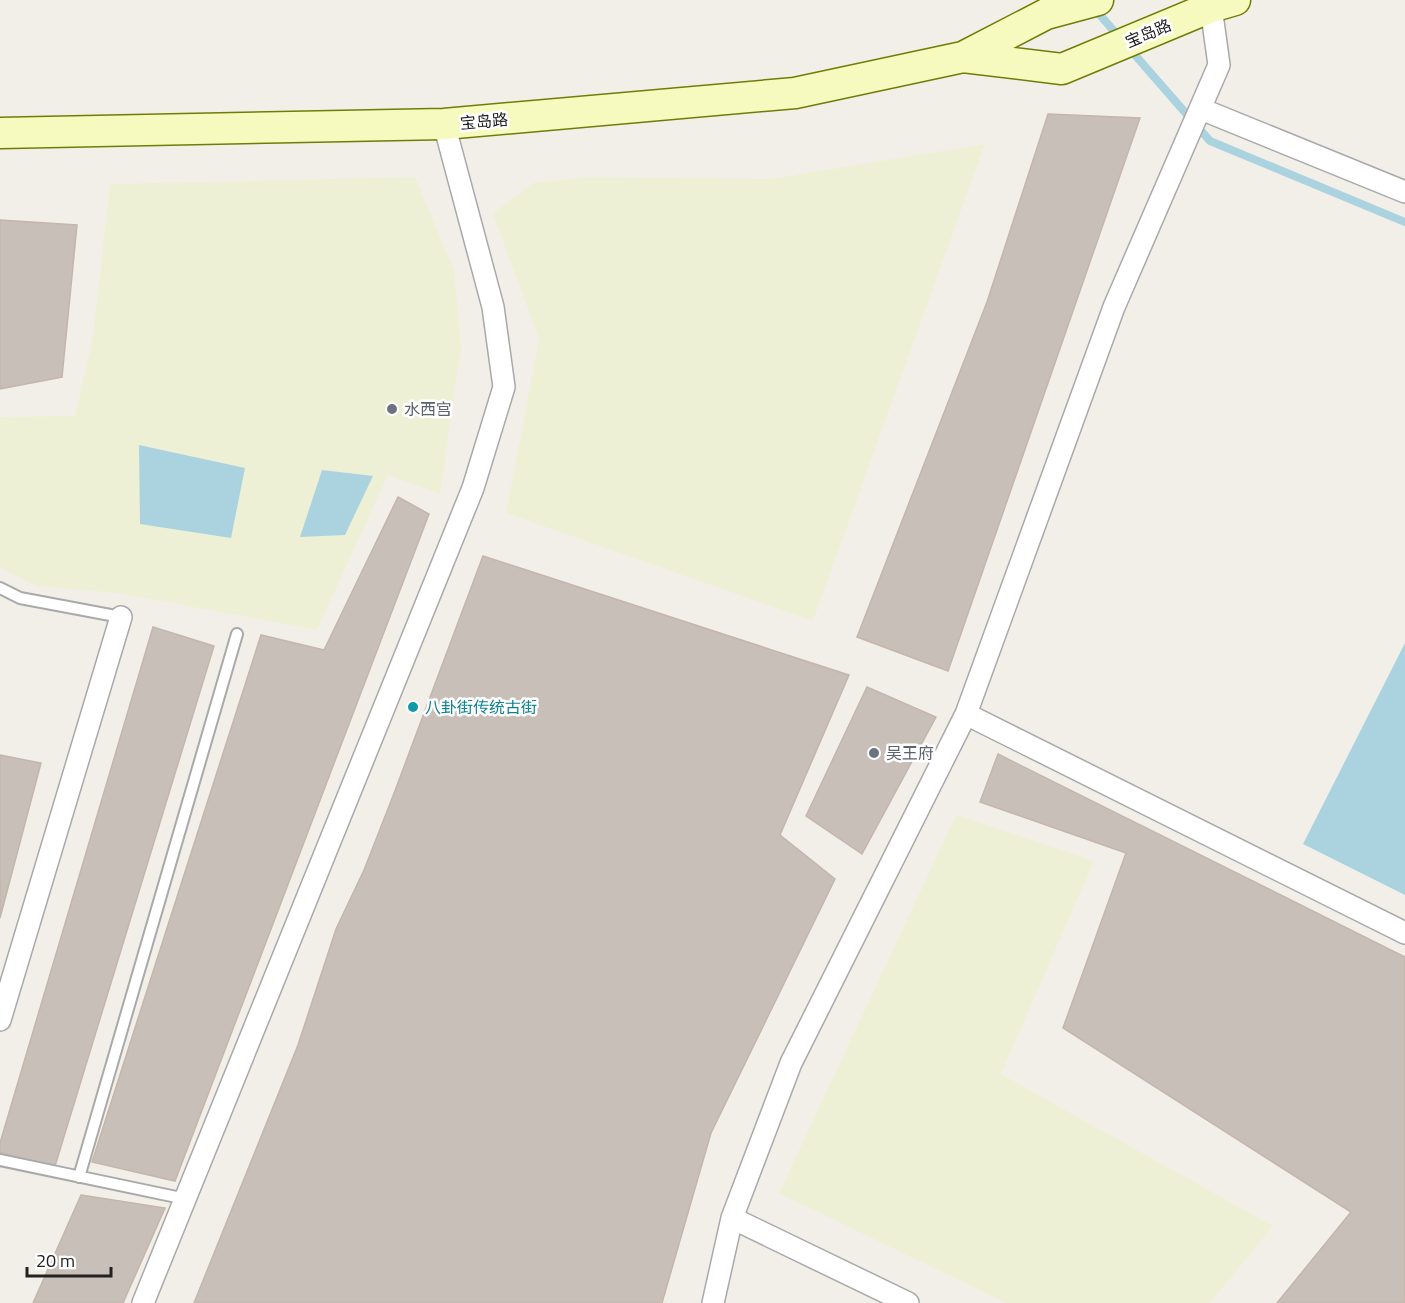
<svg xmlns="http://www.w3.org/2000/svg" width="1405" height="1303" font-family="'Titillium Web','Noto Sans SC',sans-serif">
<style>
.farmland{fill:#eef0d5}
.water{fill:#aad3df}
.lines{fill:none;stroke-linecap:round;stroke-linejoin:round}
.stream{stroke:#aad3df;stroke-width:8}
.building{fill:#c7bfb8;stroke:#c4b6ab;stroke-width:1.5}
.lane-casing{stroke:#a9a9a9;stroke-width:14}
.street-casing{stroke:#a9a9a9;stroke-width:24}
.secondary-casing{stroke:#707d05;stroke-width:33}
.lane{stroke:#fff;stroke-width:10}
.street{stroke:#fff;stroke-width:21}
.secondary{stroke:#f7fabf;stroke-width:30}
.worship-dot{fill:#6b7280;stroke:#fff;stroke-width:2}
.culture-dot{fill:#0f9aa8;stroke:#fff;stroke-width:2}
.labels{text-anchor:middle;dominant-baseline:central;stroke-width:5;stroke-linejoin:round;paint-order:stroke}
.street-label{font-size:16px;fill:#222;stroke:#fff}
.worship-label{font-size:16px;fill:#5b616d;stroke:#fff;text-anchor:start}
.culture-label{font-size:16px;fill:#0d838f;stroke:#fff;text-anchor:start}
</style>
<rect width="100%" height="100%" fill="#f2efe9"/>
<path class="farmland" d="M985,144L813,621L506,513L539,339L493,214L533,183L590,177L772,179Z
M415,177L454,270L461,346L440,494L388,475L317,630L118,593L36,586L0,567V417L75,416L93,337L110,184Z
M956,815L1094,861L1001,1074L1273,1226L1210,1303H1006L779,1193Z"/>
<path class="water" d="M139,445L245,468L231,538L140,524Z
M322,470L373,476L345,535L300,537Z
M1405,643V895L1303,844Z"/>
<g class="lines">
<path class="stream" d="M1093,7L1120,38
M1128,47L1210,141L1405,222"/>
</g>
<path class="building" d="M1048,114L1140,118L948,671L857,637L987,302Z
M0,220L77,225L62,377L0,389Z
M398,497L429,514L175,1181L92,1162L261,635L324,650Z
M483,556L849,675L780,835L835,879L711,1133L662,1303H194L298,1045L336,929L364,870L393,796Z
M153,627L214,646L55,1166L0,1153V1143Z
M867,687L936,717L862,854L806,816Z
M998,754L1405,957V1303H1277L1351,1212L1063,1028L1126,853L980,802Z
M0,755L41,763L0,918Z
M81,1195L165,1208L123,1303H33Z"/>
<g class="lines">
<defs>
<path id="lane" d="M0,588L20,598L121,617
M0,1160L186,1199
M79,1177L237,634"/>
<path id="street" d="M1201,109L1405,192
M966,714L1405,933
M0,1020L121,617
M732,1218L908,1303
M143,1303L473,488L504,387L493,307L444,124
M713,1303L732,1218L791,1063L966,714L1114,307L1219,65L1211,7"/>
<path id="secondary" d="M963,57L1062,69L1211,7L1235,0
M0,133L444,124L795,93L963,57L1046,14L1098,0"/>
</defs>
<use href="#lane" class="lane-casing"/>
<use href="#street" class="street-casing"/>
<use href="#secondary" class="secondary-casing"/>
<use href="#lane" class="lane"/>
<use href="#street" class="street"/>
<use href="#secondary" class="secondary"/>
</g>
<g class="worship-dot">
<circle cx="392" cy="409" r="6"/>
<circle cx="874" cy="753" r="6"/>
</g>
<circle class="culture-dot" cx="413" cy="707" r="6"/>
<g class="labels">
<g class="street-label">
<text transform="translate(1148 33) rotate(-23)">宝岛路</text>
<text transform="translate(484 121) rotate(-5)">宝岛路</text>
</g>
<g class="worship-label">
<text x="404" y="409">水西宫</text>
<text x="886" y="753">吴王府</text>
</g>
<g class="culture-label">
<text x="425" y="707">八卦街传统古街</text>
</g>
</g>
<path d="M27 1267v9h84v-9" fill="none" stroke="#222222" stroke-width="3"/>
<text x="36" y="1267" font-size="18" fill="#222222" stroke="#ffffff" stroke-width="4.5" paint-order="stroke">20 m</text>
</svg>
